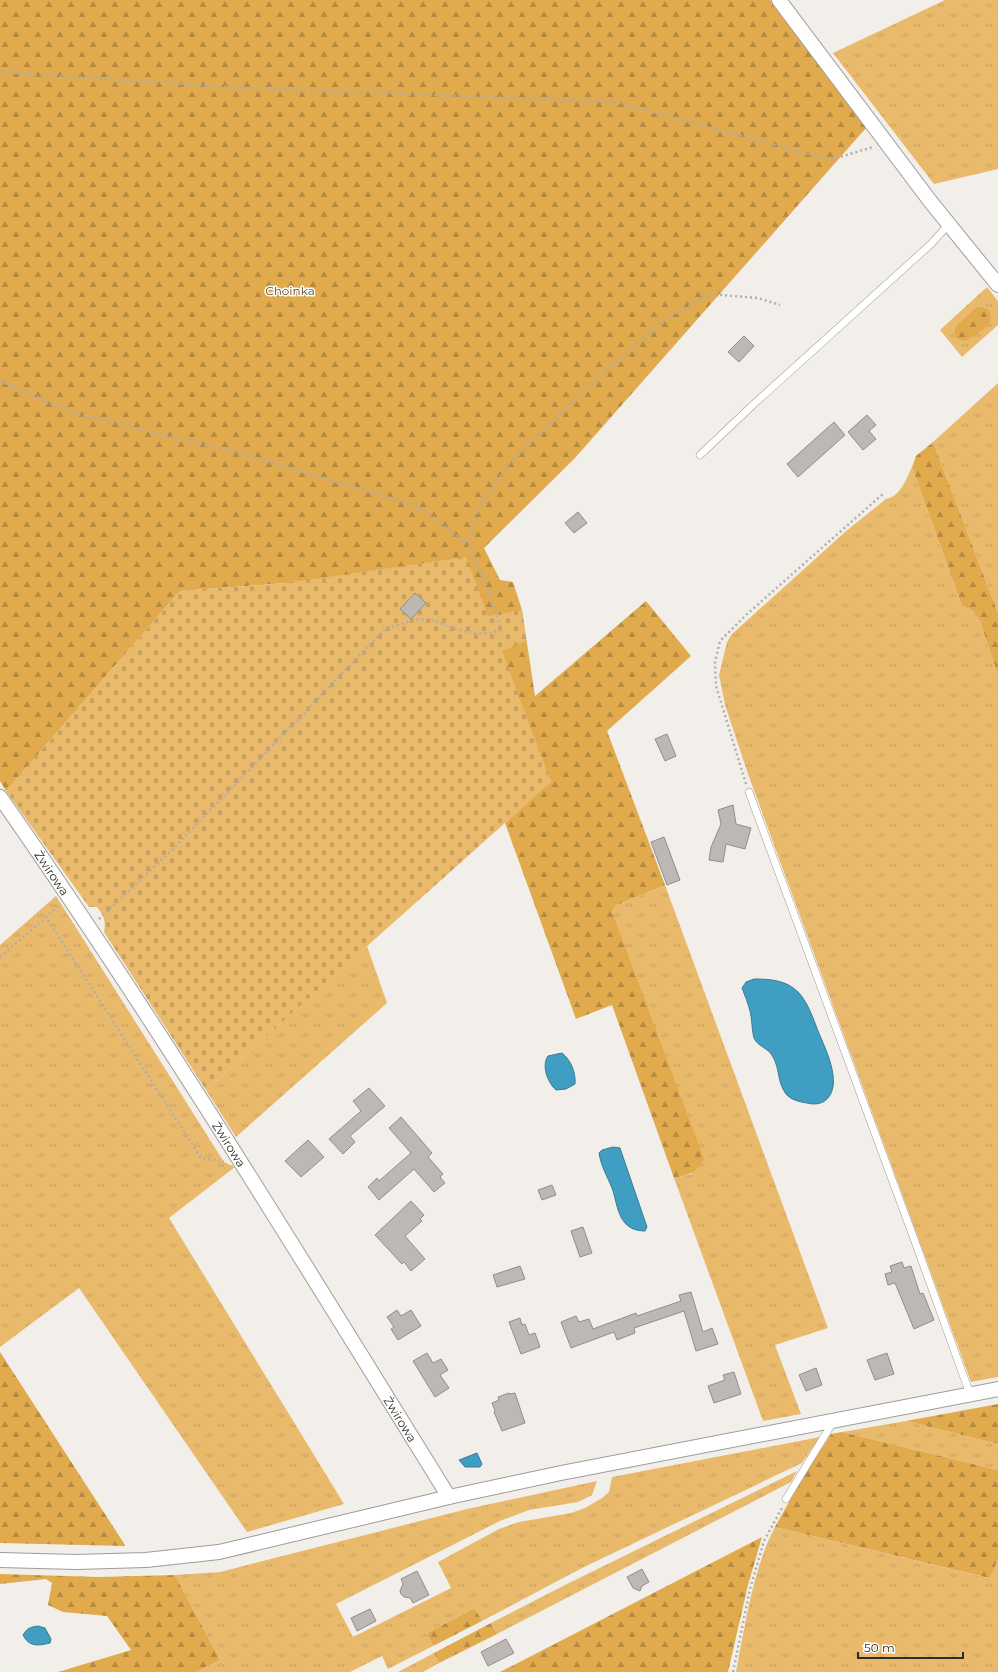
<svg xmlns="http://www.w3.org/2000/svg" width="998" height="1672" font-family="Montserrat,sans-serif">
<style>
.grass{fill:url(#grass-tufts)}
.forest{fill:url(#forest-firs)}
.cemetery{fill:url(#cemetery-stones)}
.water{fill:#3f9ec1;stroke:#3a7c94}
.building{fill:#bdb8b5;stroke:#918d8a}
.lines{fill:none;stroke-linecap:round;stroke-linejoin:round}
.lane-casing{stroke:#9f9c98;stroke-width:8}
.street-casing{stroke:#9f9c98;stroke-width:16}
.path{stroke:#b0aeaa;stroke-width:2.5;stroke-dasharray:2 3;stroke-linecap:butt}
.lane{stroke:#fff;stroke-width:7}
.street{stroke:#fff;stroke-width:14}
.labels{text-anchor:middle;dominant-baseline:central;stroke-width:3;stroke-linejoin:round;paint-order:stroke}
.park-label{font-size:12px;fill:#614a24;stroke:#fff}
.street-label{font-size:12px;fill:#2e2d2b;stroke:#fff}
</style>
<defs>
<pattern id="grass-tufts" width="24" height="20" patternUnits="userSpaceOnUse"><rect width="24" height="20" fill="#eaba6c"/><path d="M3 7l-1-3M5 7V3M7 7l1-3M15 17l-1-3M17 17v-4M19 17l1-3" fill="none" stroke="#c9a05e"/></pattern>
<pattern id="forest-firs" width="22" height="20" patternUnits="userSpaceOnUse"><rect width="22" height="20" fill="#e0aa4d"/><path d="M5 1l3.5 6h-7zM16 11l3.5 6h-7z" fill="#b68b40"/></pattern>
<pattern id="cemetery-stones" width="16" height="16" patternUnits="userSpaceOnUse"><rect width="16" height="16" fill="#eaba6c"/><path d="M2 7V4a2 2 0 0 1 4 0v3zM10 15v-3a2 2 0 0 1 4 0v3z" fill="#c9a05e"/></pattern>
</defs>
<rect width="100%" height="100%" fill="#f2efea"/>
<path class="grass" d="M945,0H998V169L934,184L833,53Z
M987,287L998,301V325L962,357L940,330Z
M998,383V613L933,442Z
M912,467L962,606L972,610L980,621L998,675V1377L971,1382L748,774L725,705L719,675L727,642L732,634L845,532L886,499C901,496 906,479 912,467Z
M665,885L828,1328L775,1345L801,1414L763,1421L674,1178L692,1174L612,912L615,906Z
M56,896L224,1162L235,1167L169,1218L344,1504L247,1532L79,1288L0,1347V945Z
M367,946L387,1003L236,1137L206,1090Z
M906,1421L998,1444V1470L842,1432Z
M820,1437L802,1463L582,1568L482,1621L475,1608L427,1633L433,1646L388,1669L382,1656L350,1672H197L220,1660L175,1575L220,1572L467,1509L597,1481L592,1495L578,1502L529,1510L500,1521L336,1604L353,1637L451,1588L438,1562L499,1529L519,1522L571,1513L585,1508L602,1498L609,1492L612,1477Z
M797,1471L791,1482L497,1634L491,1623L565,1585Z
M775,1527L988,1578L998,1560V1672H736C745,1626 753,1568 775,1527Z
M434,1653L439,1663L423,1672H398Z"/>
<path class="forest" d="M0,0H770L866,128L575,458L484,548L500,580L513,582L522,610L535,696L646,601L691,656L607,731L665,885L615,906L612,912L704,1159C695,1174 691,1174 674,1178L612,1005L576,1019L505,823L551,781L286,583L180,591L6,791L0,781Z
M977,307C981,307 986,307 989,311C998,324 974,335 966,341L957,339L954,331L957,325Z
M933,442L998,613V675L980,621L972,610L962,606L912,467L916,456Z
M0,1352L125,1545V1546L0,1543Z
M998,1404V1444L906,1421Z
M842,1432L998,1470V1560L989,1578L775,1527L803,1477L831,1434Z
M762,1537L748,1585L728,1672H500Z
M0,1574L99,1577L175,1575L220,1660L197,1672H58L131,1650L107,1616L63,1612L48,1605L52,1583L46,1579L0,1584Z
M475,1608L482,1621L433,1646L427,1633Z
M491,1623L497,1634L439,1663L434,1653Z"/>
<path class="cemetery" d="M466,557L488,616L522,610L526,641L502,651L551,782L206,1090L104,932C106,921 104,916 97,907H89L6,791L180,591L286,583Z"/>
<path class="water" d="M754,979C770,979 787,980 799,993C808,1003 813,1018 818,1031C825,1048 843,1083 827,1099C822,1104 815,1105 807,1103C800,1102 791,1100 786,1094C777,1082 780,1069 773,1057C769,1048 758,1047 754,1038C752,1032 752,1018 750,1011C748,1003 745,996 742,988L746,982Z
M562,1053C571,1060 576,1073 575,1084L566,1089L556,1090C548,1083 541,1066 548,1056Z
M613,1147L620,1148L647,1227L645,1231C638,1231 630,1229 625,1223C617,1214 616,1199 612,1188C607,1176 601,1166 599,1153L602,1150Z
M477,1453L482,1464L480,1467H465L459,1460Z
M38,1626L45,1628L51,1639L50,1643C38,1646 29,1647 23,1635C27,1628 31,1627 38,1626Z"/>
<path class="building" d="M744,336L754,346L739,362L728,352Z
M867,415L876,425L869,431L876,439L863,450L848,432Z
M834,422L845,435L798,477L787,464Z
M578,512L587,523L574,533L565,523Z
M415,593L426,603L411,619L400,609Z
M667,734L676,756L665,761L655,739Z
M733,805L736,824L751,828L745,849L726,844L723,862L709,860L711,847L721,824L718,810Z
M664,837L680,880L667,885L651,842Z
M369,1088L385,1106L350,1136L355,1142L343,1154L329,1139L361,1111L353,1101Z
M401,1117L432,1153L428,1157L443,1174L440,1177L445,1183L434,1192L414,1169L379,1200L368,1187L377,1178L379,1181L411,1153L389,1128Z
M308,1140L324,1157L301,1177L285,1161Z
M552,1185L556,1195L542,1200L538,1190Z
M411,1201L424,1215L420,1219L422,1221L405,1236L425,1259L411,1271L404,1262L402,1264L375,1235Z
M583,1227L592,1253L580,1257L571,1231Z
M902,1262L904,1268L911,1266L920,1294L923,1293L934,1320L914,1329L895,1283L888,1285L885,1274L892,1272L890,1266Z
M520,1266L525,1279L497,1287L493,1275Z
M691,1292L703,1332L712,1328L718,1344L696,1351L684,1311L634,1328L635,1333L617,1340L614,1332L571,1348L561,1322L576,1316L579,1322L589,1319L593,1329L636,1313L637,1316L681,1301L679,1295Z
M397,1310L401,1316L411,1310L421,1326L398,1340L391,1329L394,1327L387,1317Z
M520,1318L522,1325L525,1324L529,1335L535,1333L540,1347L521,1354L509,1322Z
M427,1353L433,1363L441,1359L448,1370L440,1375L449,1388L435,1397L413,1361Z
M887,1353L894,1374L875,1380L867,1360Z
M816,1368L822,1385L806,1391L799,1375Z
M734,1372L741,1394L714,1403L708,1386L725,1380L723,1375Z
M509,1393L510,1394L515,1393L525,1423L502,1431L494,1412L495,1411L492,1403L499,1400L498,1397Z
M642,1569L649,1582L642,1586L640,1591L633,1588L627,1577Z
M417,1571L429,1595L413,1603L410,1598L404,1597L401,1594L400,1591L403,1584L401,1579Z
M370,1609L376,1621L357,1631L351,1618Z
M506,1639L514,1653L488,1666L481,1652Z"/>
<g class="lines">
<defs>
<path id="lane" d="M700,455L755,403L931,244L949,224
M749,792L917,1247L970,1394
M786,1499L833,1422"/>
<g id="street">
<path d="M779,0L930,201L998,285"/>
<path id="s1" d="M0,797C159,1024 303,1262 449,1497"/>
<path d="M0,1560L76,1562L146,1560L219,1552L449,1497L561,1473L998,1389"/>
</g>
</defs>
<use href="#lane" class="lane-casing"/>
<use href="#street" class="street-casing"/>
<path class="path" d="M0,72L247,88L616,102L830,160L873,147
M0,381L77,414L243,454L420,507L468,545
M746,784L716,686L715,662L720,641L746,615L884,493
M58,906L46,917L201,1158L224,1162
M99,919L171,851L385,629C399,625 413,619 427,619C433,619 441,624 447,626C462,631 487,638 501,629L487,586L468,545L478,508L513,459L587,388L661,322L709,294L758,298L780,305
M0,957L46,917
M733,1672L750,1589L764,1541L782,1508"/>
<use href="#lane" class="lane"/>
<use href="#street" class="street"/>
</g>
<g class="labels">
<g class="park-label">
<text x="290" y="290">Choinka</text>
</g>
<g class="street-label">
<text stroke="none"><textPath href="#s1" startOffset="92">Żwirowa</textPath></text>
<text stroke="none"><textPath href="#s1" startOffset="416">Żwirowa</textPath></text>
<text stroke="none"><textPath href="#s1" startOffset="740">Żwirowa</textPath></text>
</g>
</g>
<path d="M858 1652v6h105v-6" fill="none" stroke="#2e2d2b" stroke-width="2"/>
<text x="864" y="1652" font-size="12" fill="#2e2d2b" stroke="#ffffff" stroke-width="3" paint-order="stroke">50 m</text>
</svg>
